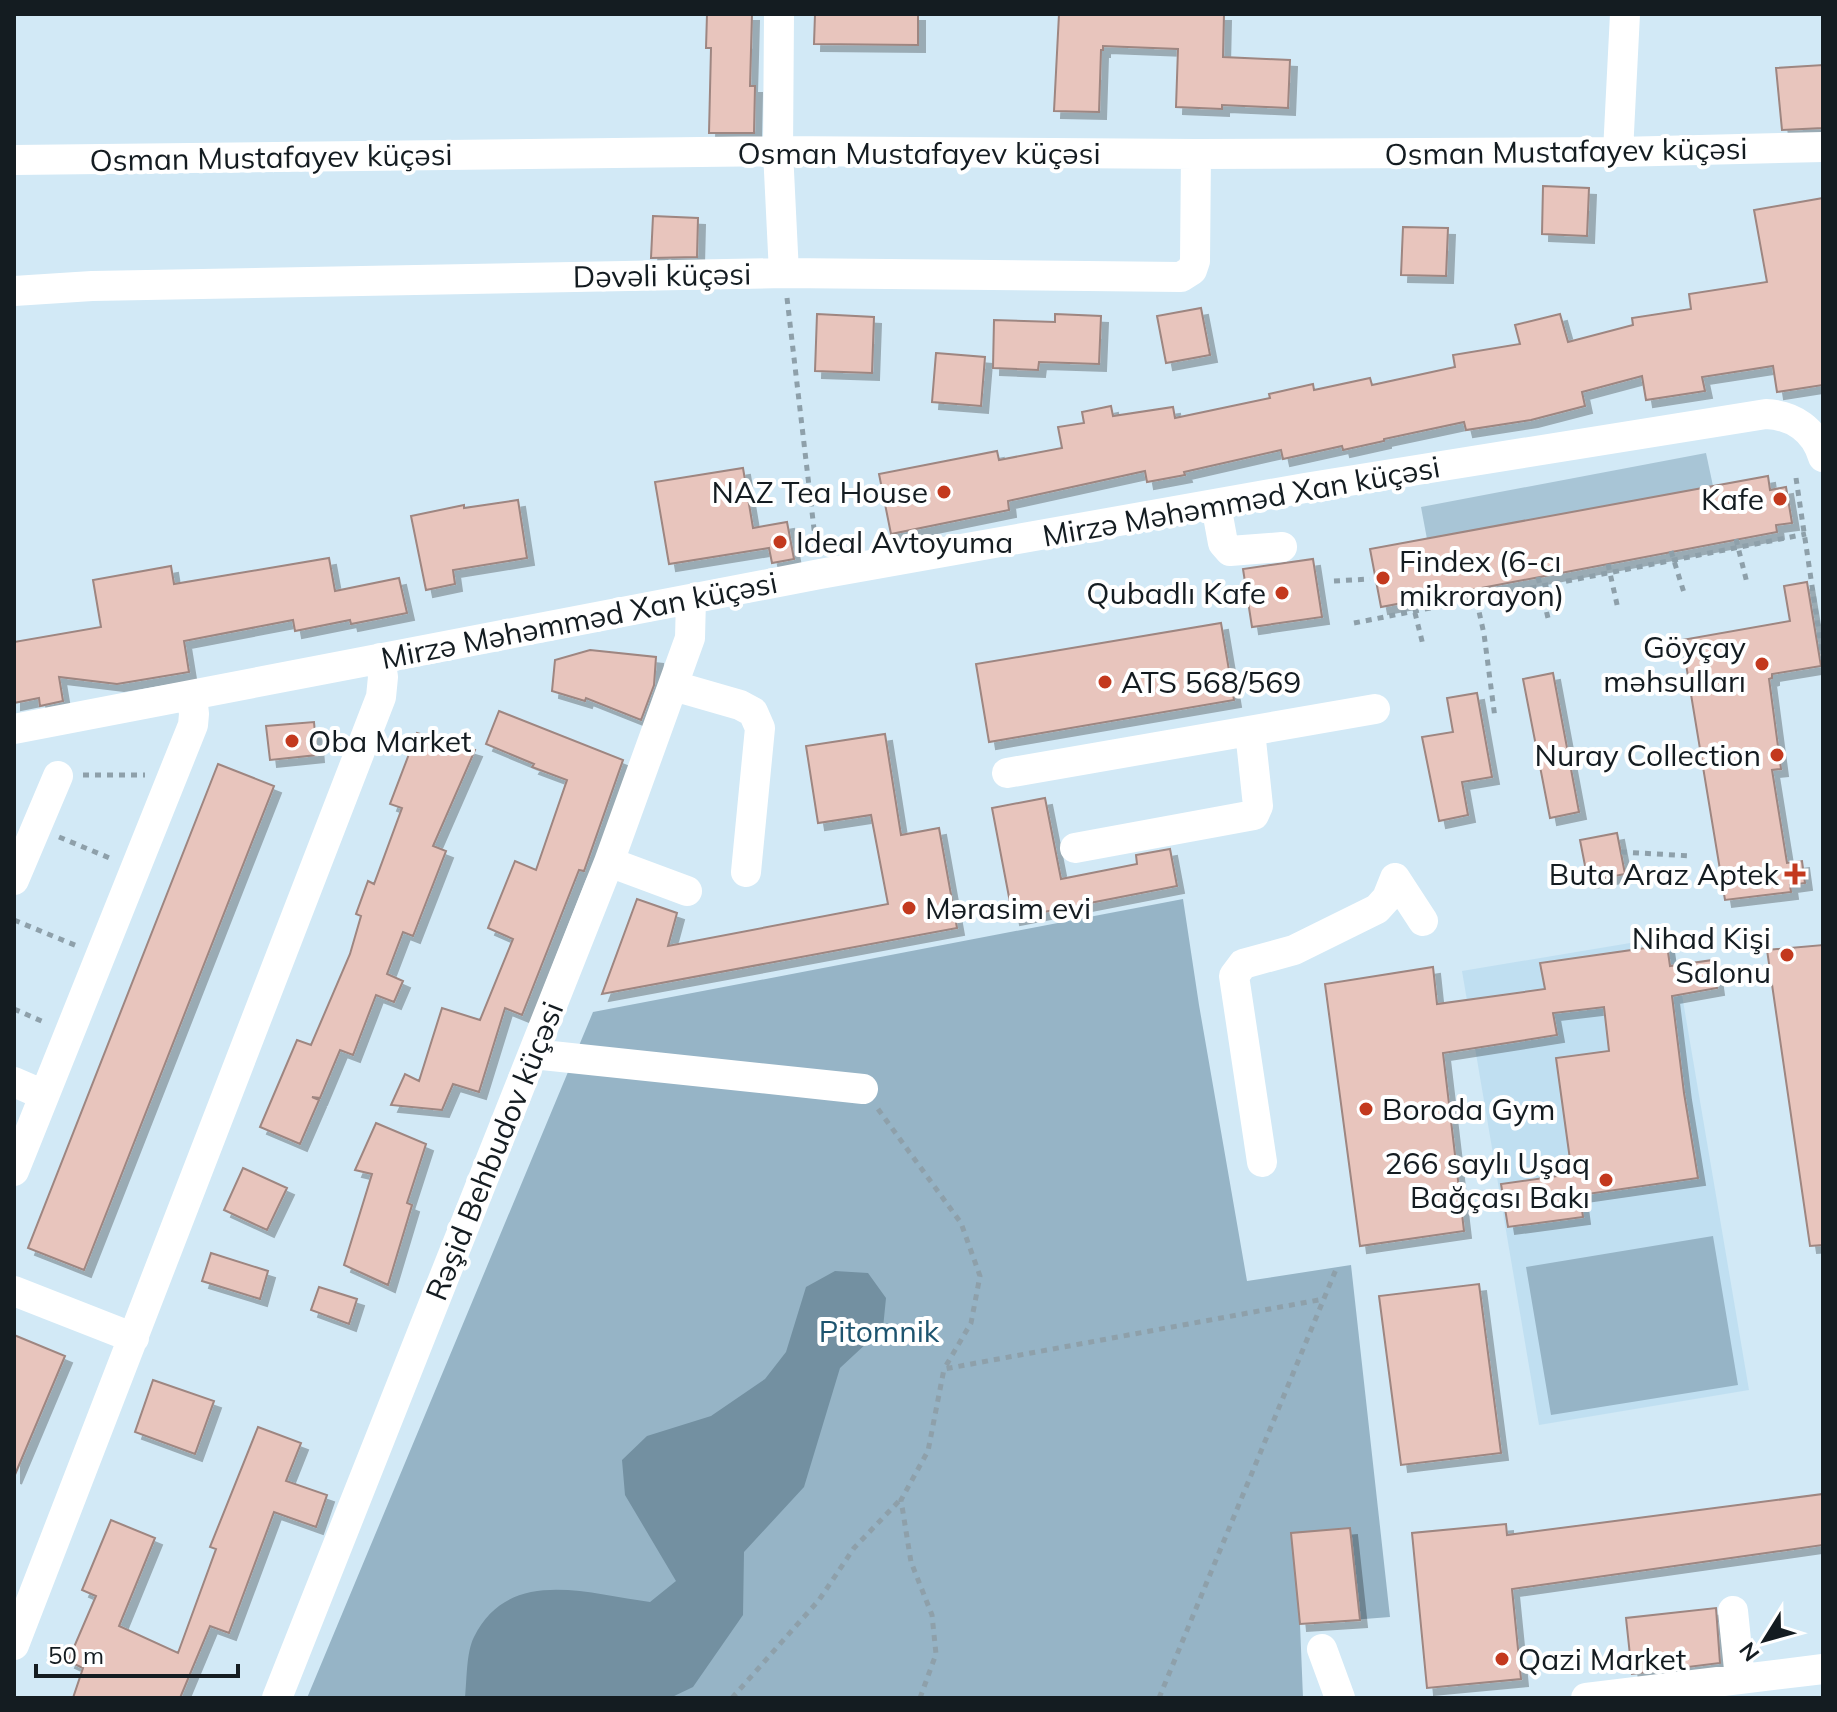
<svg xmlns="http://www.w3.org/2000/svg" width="1837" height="1712" font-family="Mulish,sans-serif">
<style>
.built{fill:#c0dff1}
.green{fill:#a8c5d6}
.forest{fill:#96b4c6}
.water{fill:#7390a1}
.building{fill:#e8c5bd;stroke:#9e8681;stroke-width:2;filter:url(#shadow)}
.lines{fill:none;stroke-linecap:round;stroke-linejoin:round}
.path{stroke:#8ea0aa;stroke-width:5;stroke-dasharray:6 6;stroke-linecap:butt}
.minor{stroke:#fff;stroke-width:30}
.poi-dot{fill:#c3391e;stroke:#fff;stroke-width:3}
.labels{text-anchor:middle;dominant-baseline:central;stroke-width:8;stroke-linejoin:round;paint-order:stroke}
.street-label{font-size:30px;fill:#141c21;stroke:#fff}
.poi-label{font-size:30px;fill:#141c21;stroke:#fff;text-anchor:end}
.park-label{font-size:30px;fill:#1d546f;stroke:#fff}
</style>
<defs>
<filter id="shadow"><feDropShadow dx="7" dy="7" stdDeviation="0" flood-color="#0004"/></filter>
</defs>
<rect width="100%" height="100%" fill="#d2e9f6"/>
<path class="built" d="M1672,936L1749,1390L1539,1425L1462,971Z"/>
<path class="green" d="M1706,453L1713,486L1427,539L1421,507Z"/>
<path class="forest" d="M1183,899L1199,1005L1247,1281L1351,1265L1390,1617L1300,1624L1303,1698H307L593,1012Z
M1713,1236L1738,1385L1551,1415L1526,1267Z"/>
<path class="water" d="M835,1271L868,1273L886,1298L883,1328L840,1368L804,1487L744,1552L743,1615L693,1687L670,1698H465C467,1680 466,1653 474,1637C509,1566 588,1594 650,1602L676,1581L625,1495L622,1460L647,1436L711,1416L765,1379L786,1352L806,1287Z"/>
<path class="building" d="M707,14H752L750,86H755L754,133H709L711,48H706Z
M815,14H918V45L814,44Z
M1059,14H1224L1223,57L1290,60L1288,108L1222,105V109L1176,107L1178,49L1103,46V50H1101L1099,112L1054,111Z
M1823,65V128L1782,130L1776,68Z
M1543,186L1589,188L1587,236L1542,234Z
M1823,198V385L1777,392L1773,366L1702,377L1705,391L1646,400L1642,376L1582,392L1585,406L1531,420L1466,430L1464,422L1384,439V441L1343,450L1342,446L1283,459L1281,450L1184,472L1185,475L1147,482L1145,471L1008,501L1009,510L891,534L879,474L997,451L999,460L1062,448L1058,427L1084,423L1082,412L1111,406L1113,416L1173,407L1175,418L1270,398L1269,394L1313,384L1314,390L1370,378L1372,385L1455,367L1453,355L1520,344L1515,325L1560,314L1568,342L1633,325L1632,318L1691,309L1689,294L1767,282L1754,210Z
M653,216L698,218L697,257L651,258Z
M1403,227L1448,228L1446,276L1401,275Z
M1201,308L1210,355L1166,363L1157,316Z
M817,314L874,317L872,373L815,371Z
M1055,314L1101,316L1099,364L1039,362L1038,370L993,368L994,320L1055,322Z
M936,353L985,357L981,406L932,402Z
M743,468L753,528L787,522L794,559L772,563L769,548L669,564L655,482Z
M1768,476L1770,490L1786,487L1792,523L1776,525L1777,532L1381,607L1370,549Z
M518,500L527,558L453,570L455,584L426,590L411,516L464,505V508Z
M329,558L335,591L399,578L407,613L351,624L350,620L295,631L293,620L184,641L189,672L117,684L59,677L63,701L40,706L39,698L14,703V642L101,627L93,580L171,566L174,584Z
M1313,559L1322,617L1252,627L1243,569Z
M1807,582L1821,666L1772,674V678L1769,679L1781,769L1772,770L1787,863L1802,861L1805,883L1790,885L1791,892L1725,900L1682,640L1790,621L1784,586Z
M1221,623L1234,700L989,742L976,664Z
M590,650L656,657L654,685L641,720L586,698L585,701L552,691L555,660Z
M1553,673L1579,812L1550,818L1523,679Z
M1477,693L1492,777L1462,782L1468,815L1439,821L1422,737L1453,732L1447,698Z
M499,711L623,760L584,871L579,870L522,1015L505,1008L479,1092L453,1084L442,1110L391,1105L405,1074L419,1081L442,1008L480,1020L513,939L488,928L515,861L536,870L567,780L532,767L534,764L486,744Z
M314,722L317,755L270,760L266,726Z
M417,733L475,750L433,846L446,851L413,936L403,932L387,974L403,981L394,1002L376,995L353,1055L340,1050L320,1098L312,1097L319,1100L300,1144L260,1127L297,1040L311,1045L350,954L361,916L356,914L368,881L374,884L402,808L390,804Z
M885,734L901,835L939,828L957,928L602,994L637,899L677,913L668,946L888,904L871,815L818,823L806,746Z
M218,764L274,786L84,1270L28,1248Z
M1045,798L1061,879L1137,864L1136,855L1170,849L1177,886L1013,918L992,808Z
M1617,833L1625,874L1588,881L1580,840Z
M1667,945L1670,966L1713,960L1717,988L1672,996L1684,1093L1698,1178L1580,1195L1583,1217L1508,1227L1501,1184L1572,1174L1556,1058L1609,1051L1604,1007L1553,1013L1557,1035L1443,1053L1464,1231L1360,1246L1325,984L1433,967L1437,1004L1545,989L1540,963Z
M1823,945V1245L1810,1246L1767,950Z
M376,1123L426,1144L407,1203L412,1205L388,1285L344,1265L372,1174L355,1170Z
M243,1168L287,1188L267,1230L224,1210Z
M211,1253L268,1271L260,1299L202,1281Z
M1479,1284L1501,1453L1401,1465L1379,1296Z
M319,1287L357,1299L349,1324L311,1310Z
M14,1335L65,1356L14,1477Z
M153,1380L214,1401L195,1454L135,1432Z
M258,1427L301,1443L286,1481L327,1495L316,1527L274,1512L229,1633L210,1626L180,1698H73L83,1668L68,1661L96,1596L82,1590L111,1520L155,1538L119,1626L178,1653L216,1549L210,1547Z
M1823,1494V1545L1512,1589L1521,1679L1427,1688L1412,1533L1506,1524L1507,1535Z
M1350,1528L1360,1620L1300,1624L1291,1533Z
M1716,1608L1720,1663L1632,1674L1626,1618Z"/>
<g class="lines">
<path class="path" d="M787,298L816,546
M1796,478L1823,660
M1736,539L1747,583
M1671,551L1685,596
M1608,564L1618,609
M1538,577L1549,622
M1334,581L1370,579
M1474,589L1484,634L1495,718
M1412,601L1423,645
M1354,623L1806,534
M83,775H145
M59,837L112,859
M1621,852L1692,856
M14,920L77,946
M14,1009L46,1023
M878,1109L961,1223L980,1276L971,1323L944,1369
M732,1698L819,1600L854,1548L900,1500
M920,1698L936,1654L932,1615L911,1562L901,1500L928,1451L944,1369L1324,1299
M1159,1698L1337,1267"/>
<path class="minor" d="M779,14L778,151L784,273
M1618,152L1625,14
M14,160L778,151L1196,154L1618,152L1823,147
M14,291L92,286L784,273L1181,277L1192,270L1195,261L1196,154
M1216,505L1223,543L1230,551L1282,547
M674,686L740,705L753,712L760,728L746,872
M14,729L820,574L1305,488L1766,414C1793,415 1815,430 1823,457
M1007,773L1375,709
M1075,848L1254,815L1258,806L1250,731
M609,862L687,891
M1395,878L1423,921
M14,880L58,776
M533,1054L863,1089
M14,1082L44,1095
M1262,1162L1234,976L1243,964L1294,950L1377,909L1387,898L1395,878
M14,1171L193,725L194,714L192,696
M14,1291L134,1338
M1733,1611L1740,1679
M14,1645L381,697L383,677L380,658
M1322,1649L1340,1698
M277,1698L609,862L690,638L691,599
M1586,1698L1823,1669"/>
</g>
<g class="poi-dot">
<circle cx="944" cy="492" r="8"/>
<circle cx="1780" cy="499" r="8"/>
<circle cx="780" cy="542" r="8"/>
<circle cx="1383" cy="578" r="8"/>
<circle cx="1282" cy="593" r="8"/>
<circle cx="1762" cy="664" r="8"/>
<circle cx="1105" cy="682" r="8"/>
<circle cx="292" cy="741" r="8"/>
<circle cx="1777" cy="755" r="8"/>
<path d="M1791 862h8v8h8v8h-8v8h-8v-8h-8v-8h8z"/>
<circle cx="909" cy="908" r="8"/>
<circle cx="1787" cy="955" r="8"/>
<circle cx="1366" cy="1109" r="8"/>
<circle cx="1606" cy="1180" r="8"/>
<circle cx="1502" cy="1659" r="8"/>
</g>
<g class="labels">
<g class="street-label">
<text transform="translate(1566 151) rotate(-1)">Osman Mustafayev küçəsi</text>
<text x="919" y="153">Osman Mustafayev küçəsi</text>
<text transform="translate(271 157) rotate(-1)">Osman Mustafayev küçəsi</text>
<text transform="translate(662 275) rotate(-1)">Dəvəli küçəsi</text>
<text transform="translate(1241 501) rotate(-10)">Mirzə Məhəmməd Xan küçəsi</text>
<text transform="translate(579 620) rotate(-11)">Mirzə Məhəmməd Xan küçəsi</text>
<text transform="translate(494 1151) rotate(-68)">Rəşid Behbudov küçəsi</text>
</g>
<g class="poi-label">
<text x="928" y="492">NAZ Tea House</text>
<text x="1764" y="499">Kafe</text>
<text x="796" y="542" text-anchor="start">Ideal Avtoyuma</text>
<text x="1399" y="561" text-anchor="start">Findex (6-cı<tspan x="1399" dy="34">mikrorayon)</tspan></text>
<text x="1266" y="593">Qubadlı Kafe</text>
<text x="1746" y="647">Göyçay<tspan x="1746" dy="34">məhsulları</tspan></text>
<text x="1121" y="682" text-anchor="start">ATS 568/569</text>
<text x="308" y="741" text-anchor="start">Oba Market</text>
<text x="1761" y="755">Nuray Collection</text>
<text x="1779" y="874">Buta Araz Aptek</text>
<text x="925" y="908" text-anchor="start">Mərasim evi</text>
<text x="1771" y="938">Nihad Kişi<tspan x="1771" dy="34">Salonu</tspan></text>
<text x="1382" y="1109" text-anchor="start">Boroda Gym</text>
<text x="1590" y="1163">266 saylı Uşaq<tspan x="1590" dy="34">Bağçası Bakı</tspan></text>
<text x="1518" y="1659" text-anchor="start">Qazi Market</text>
</g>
<g class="park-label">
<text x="879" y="1331">Pitomnik</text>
</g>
</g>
<rect width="1837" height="1712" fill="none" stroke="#141c21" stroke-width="32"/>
<g transform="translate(1765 1640) rotate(233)" stroke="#ffffff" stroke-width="6" paint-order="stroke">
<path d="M0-6L14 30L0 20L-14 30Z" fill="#141c21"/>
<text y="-12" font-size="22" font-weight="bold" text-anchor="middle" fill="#141c21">N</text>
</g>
<path d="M36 1664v12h202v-12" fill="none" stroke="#141c21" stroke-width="4"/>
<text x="48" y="1664" font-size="24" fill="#141c21" stroke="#ffffff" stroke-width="6" paint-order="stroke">50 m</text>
</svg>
